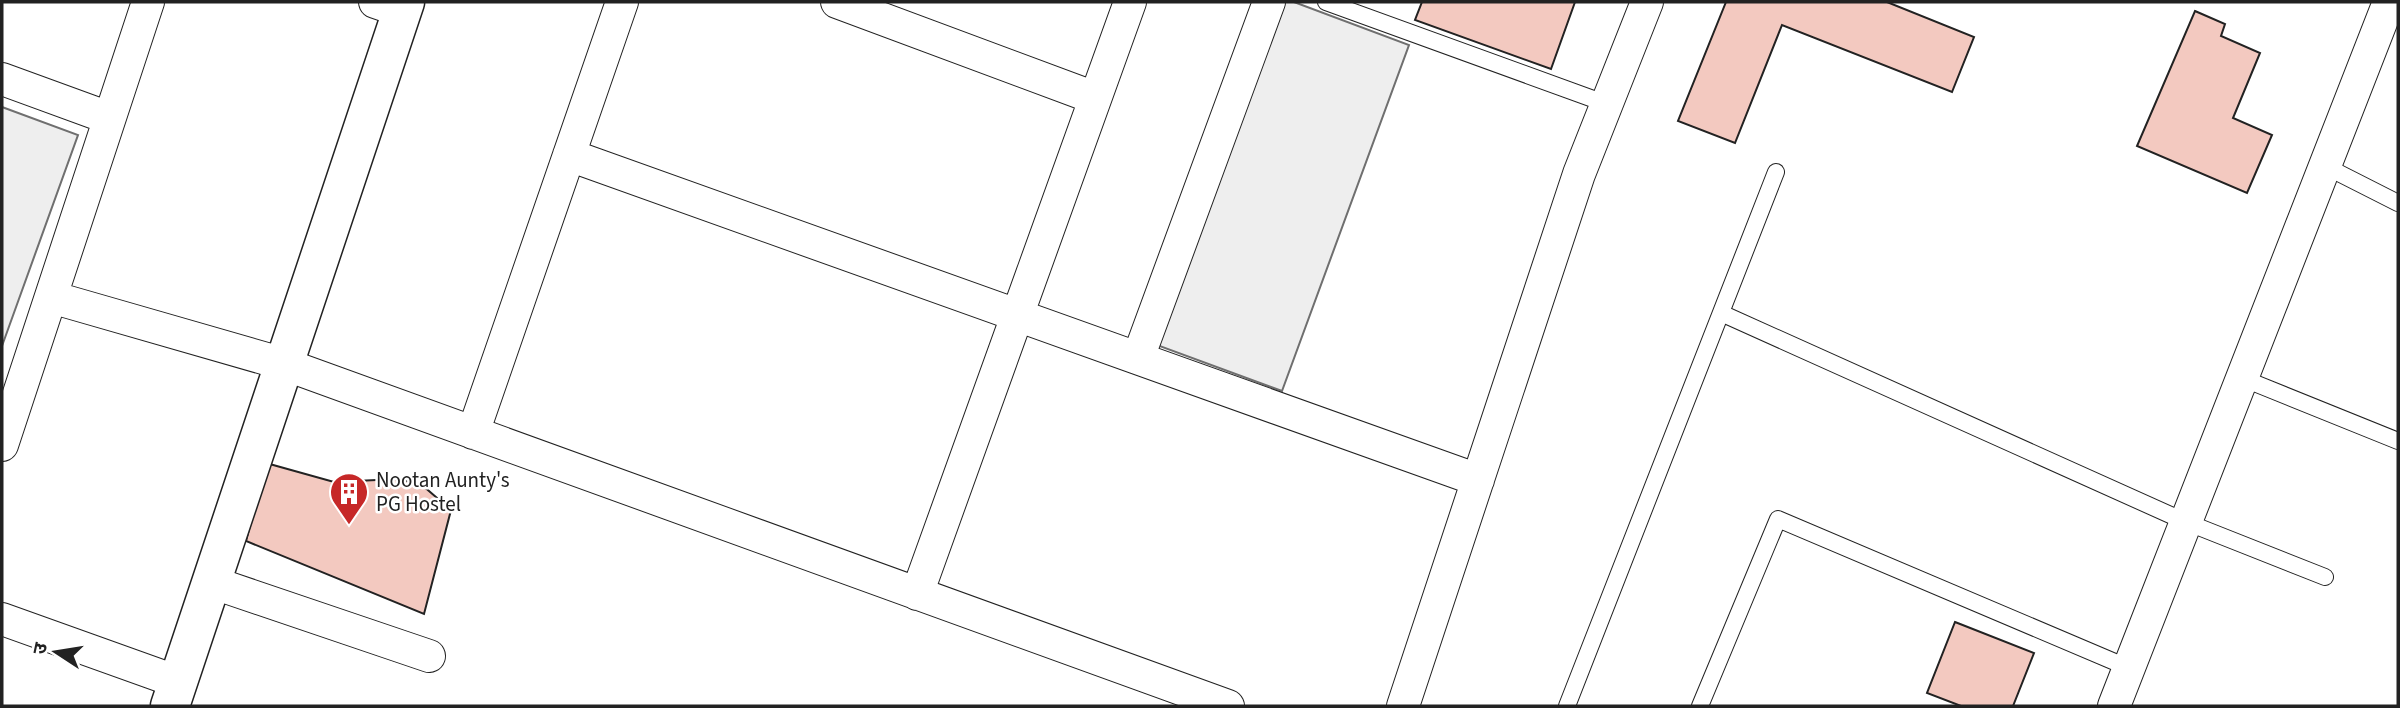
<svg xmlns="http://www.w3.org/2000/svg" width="2400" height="708" font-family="'Source Sans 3','Noto Sans Devanagari',sans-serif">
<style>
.green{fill:#eee;stroke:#6f6f6f;stroke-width:2}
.building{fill:#f3c9c0;stroke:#222;stroke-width:2}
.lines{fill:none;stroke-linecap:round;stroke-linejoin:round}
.lane-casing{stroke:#222;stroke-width:18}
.street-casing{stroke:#222;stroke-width:34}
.secondary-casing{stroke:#222;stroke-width:41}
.lane{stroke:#fff;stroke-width:16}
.street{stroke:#fff;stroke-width:32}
.secondary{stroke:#fff;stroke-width:38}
.labels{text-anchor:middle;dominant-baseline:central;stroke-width:5;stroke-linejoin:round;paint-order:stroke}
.poi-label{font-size:21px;fill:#222;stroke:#fff;text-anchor:start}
</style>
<rect width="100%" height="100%" fill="#fff"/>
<path class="green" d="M1280,2H1294L1409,45L1282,391L1154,344Z
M2,107L78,135L2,346Z"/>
<path class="building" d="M1422,2H1575L1551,69L1415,20Z
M1726,2H1887L1974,37L1952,92L1782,25L1735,143L1678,121Z
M2195,11L2225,24L2221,36L2260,53L2233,118L2272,135L2247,193L2137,146Z
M266,463L334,482L398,479L422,485L451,510L424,614L246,541Z
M1955,622L2034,653L2013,706H1961L1927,693Z"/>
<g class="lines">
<defs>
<path id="lane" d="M1326,2L1607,104
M2325,166L2398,203
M1721,313L2186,522L2325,577
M2242,378L2398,441
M1567,706L1776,172
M1700,706L1778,519L2129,668"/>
<path id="street" d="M375,2L401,11
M837,2L1095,98
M2,79L109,118
M569,155L1478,480
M51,297L284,364L1228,706
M1138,358L1269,2
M473,433L622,2
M2,445L148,2
M211,582L429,656
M917,594L1130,2
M2,619L178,682
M1403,706L1579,174L1647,2
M2114,706L2389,2"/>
<path id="secondary" d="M170,706L405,2"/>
</defs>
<use href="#lane" class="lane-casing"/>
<use href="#street" class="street-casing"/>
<use href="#secondary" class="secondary-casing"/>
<use href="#lane" class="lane"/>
<use href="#street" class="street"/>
<use href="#secondary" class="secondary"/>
</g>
<defs>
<symbol id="building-pin" viewBox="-11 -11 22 30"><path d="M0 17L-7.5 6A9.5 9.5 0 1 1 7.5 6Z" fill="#c62828" stroke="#fff"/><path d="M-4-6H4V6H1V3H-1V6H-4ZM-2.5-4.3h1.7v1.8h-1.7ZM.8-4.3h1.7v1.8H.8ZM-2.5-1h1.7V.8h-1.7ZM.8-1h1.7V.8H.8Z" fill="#fff"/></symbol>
</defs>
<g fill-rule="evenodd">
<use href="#building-pin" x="327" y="470" width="44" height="60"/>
</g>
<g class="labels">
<g class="poi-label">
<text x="376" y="480">Nootan Aunty's<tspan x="376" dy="24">PG Hostel</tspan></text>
</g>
</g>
<rect width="2400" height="708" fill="none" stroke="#222222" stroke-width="7"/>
<g transform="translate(56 652) rotate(282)" stroke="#ffffff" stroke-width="5" paint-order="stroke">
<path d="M0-5L12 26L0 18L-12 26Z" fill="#222222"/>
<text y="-10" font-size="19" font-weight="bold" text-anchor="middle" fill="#222222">उ</text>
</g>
</svg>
